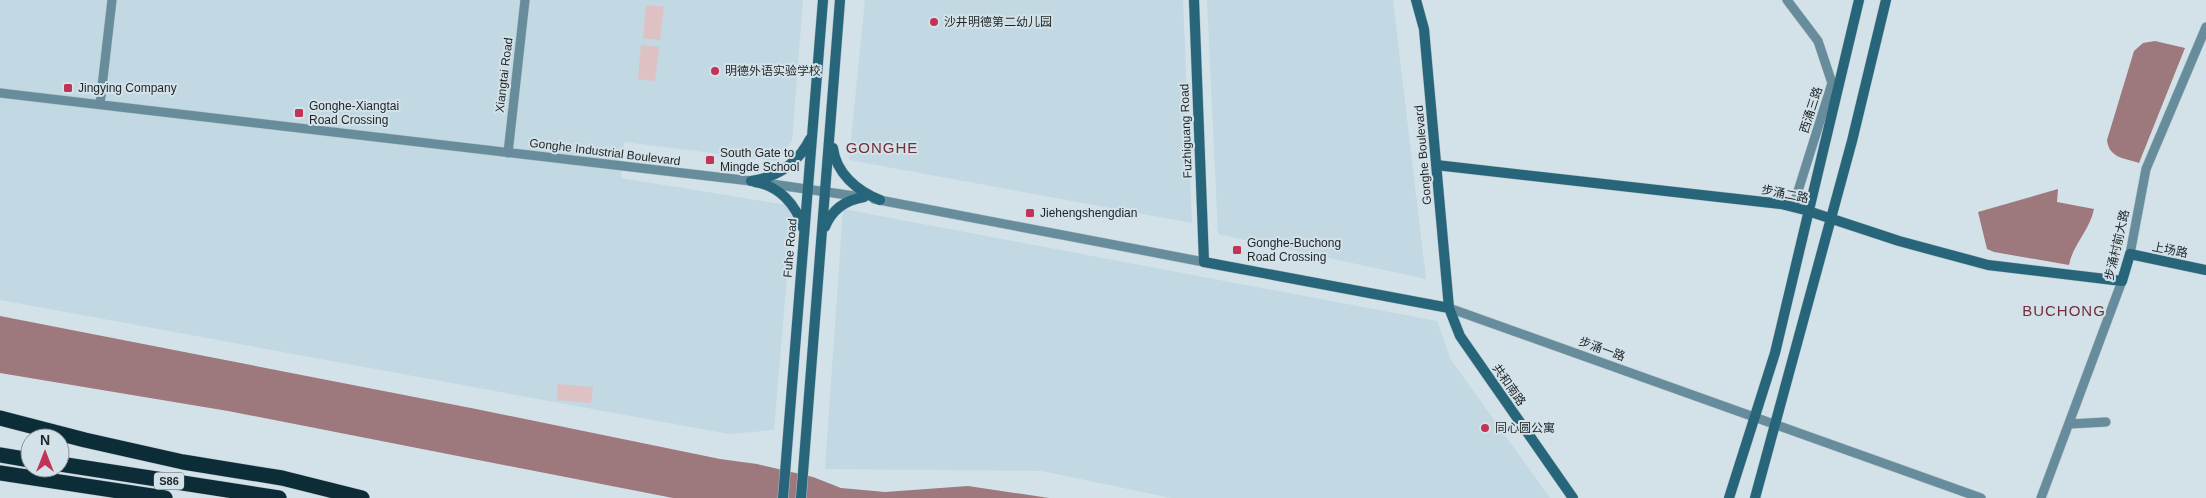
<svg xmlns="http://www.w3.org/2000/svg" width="2206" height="498" font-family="Arial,'Noto Sans SC',sans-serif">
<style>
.built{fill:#c2d8e2}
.green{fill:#ddc1c3}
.water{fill:#9d787c}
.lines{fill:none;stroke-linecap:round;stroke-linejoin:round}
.street-casing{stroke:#b3c0c5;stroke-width:10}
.secondary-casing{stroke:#b3c0c5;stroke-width:11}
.highway-casing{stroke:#b3c0c5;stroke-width:16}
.street{stroke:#678d9c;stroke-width:9}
.secondary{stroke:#27657b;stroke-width:10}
.highway{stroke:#0c2c37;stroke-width:15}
.poi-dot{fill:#c23355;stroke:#d3e2e8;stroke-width:2}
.labels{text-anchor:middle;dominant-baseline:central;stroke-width:4;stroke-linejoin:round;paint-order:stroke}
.shield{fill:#d3e2e8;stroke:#555d61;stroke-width:1}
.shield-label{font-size:11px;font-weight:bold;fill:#1f2427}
.poi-label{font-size:12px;fill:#1f2427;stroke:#d3e2e8;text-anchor:start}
.street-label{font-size:12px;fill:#1f2427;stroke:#d3e2e8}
.quarter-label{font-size:15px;letter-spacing:1px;fill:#742d3a;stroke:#d3e2e8}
</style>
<rect width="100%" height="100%" fill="#d3e2e8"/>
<path class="built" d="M0,0H803L792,141L777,161L624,142L621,178L793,206L774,430L729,434L0,300Z
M865,0H1183L1192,223L849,160Z
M1207,0H1393L1426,279L1218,234Z
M843,209L1437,321L1451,360L1550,498H1171L1042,471L825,469Z"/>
<path class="green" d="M646,5L664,7L660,40L643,38Z
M641,45L659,47L655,81L638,79Z
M558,384L593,387L591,403L557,400Z"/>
<path class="water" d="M2155,41L2185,48L2139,163C2124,158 2109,158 2107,140L2134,51L2143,43Z
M2058,189L2057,202L2094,209C2089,232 2073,244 2069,265L1994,252L1987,249L1978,212Z
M0,316L476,409L720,459L757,464L813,477L841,488L885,492L968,486L1049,498H673L228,411L0,373Z"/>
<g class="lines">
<defs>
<path id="street" d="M1787,0L1818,41L1832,83L1793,207
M0,93L751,181L861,197
M100,104L112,0
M508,153L525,0
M874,199L1204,262
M2130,254L2146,169L2206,27
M1449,308L1981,498
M2069,424L2106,422
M2041,498L2122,281"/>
<path id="secondary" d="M1194,0L1204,262L1449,308
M1416,0L1424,29L1449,308L1460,336L1573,498
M833,148C836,173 857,191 880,200
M1436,165L1781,204L1805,210L1899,241L1988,265L2122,281L2130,254L2206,270
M751,181C778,177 798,163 810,139
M755,182C779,186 796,204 803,228
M825,227C832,209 846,200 864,197
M783,498L823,0
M801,498L840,0
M1729,498L1775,353L1859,0
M1755,498L1852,141L1886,0"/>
<path id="highway" d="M0,418L85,440L183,462L282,478L362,498
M0,455L30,460
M60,464L279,498
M0,473L165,498"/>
</defs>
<use href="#street" class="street-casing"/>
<use href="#secondary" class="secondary-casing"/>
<use href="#highway" class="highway-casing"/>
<use href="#street" class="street"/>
<use href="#secondary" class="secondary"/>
<use href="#highway" class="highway"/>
</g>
<g class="poi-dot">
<circle cx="934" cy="22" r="5"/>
<circle cx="715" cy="71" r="5"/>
<rect x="63" y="83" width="10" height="10" rx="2.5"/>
<rect x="294" y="108" width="10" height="10" rx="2.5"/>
<rect x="705" y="155" width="10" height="10" rx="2.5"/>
<rect x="1025" y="208" width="10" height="10" rx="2.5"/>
<rect x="1232" y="245" width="10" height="10" rx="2.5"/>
<circle cx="1485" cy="428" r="5"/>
</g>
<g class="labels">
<rect class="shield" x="154" y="472.5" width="30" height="17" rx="4"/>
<g class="shield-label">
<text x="169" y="481">S86</text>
</g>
<g class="poi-label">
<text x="944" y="22">沙井明德第二幼儿园</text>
<text x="725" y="71">明德外语实验学校</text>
<text x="78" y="88">Jingying Company</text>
<text x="309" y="106">Gonghe-Xiangtai<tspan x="309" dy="14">Road Crossing</tspan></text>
<text x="720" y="153">South Gate to<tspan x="720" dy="14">Mingde School</tspan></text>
<text x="1040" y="213">Jiehengshengdian</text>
<text x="1247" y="243">Gonghe-Buchong<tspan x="1247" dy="14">Road Crossing</tspan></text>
<text x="1495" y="428">同心圆公寓</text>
</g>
<g class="street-label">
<text transform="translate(504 75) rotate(-83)">Xiangtai Road</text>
<text transform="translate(1811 110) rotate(-72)">西涌三路</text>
<text transform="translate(1186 131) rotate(-92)">Fuzhiguang Road</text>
<text transform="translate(605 152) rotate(7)">Gonghe Industrial Boulevard</text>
<text transform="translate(1423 155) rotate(-95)">Gonghe Boulevard</text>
<text transform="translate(1785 194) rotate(11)">步涌二路</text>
<text transform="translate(2117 245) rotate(-77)">步涌村前大路</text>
<text transform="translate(790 248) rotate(-85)">Fuhe Road</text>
<text transform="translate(2170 250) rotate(11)">上场路</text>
<text transform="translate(1602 349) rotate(20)">步涌一路</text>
<text transform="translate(1509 385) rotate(55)">共和南路</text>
</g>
<g class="quarter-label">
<text x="882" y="147">GONGHE</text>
<text x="2064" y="310">BUCHONG</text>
</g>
</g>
<g transform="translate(45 453)"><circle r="24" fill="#d3e2e8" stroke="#8b969b"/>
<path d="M0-4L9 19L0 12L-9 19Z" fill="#c23355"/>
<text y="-8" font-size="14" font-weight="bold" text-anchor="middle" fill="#1f2427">N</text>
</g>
</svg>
